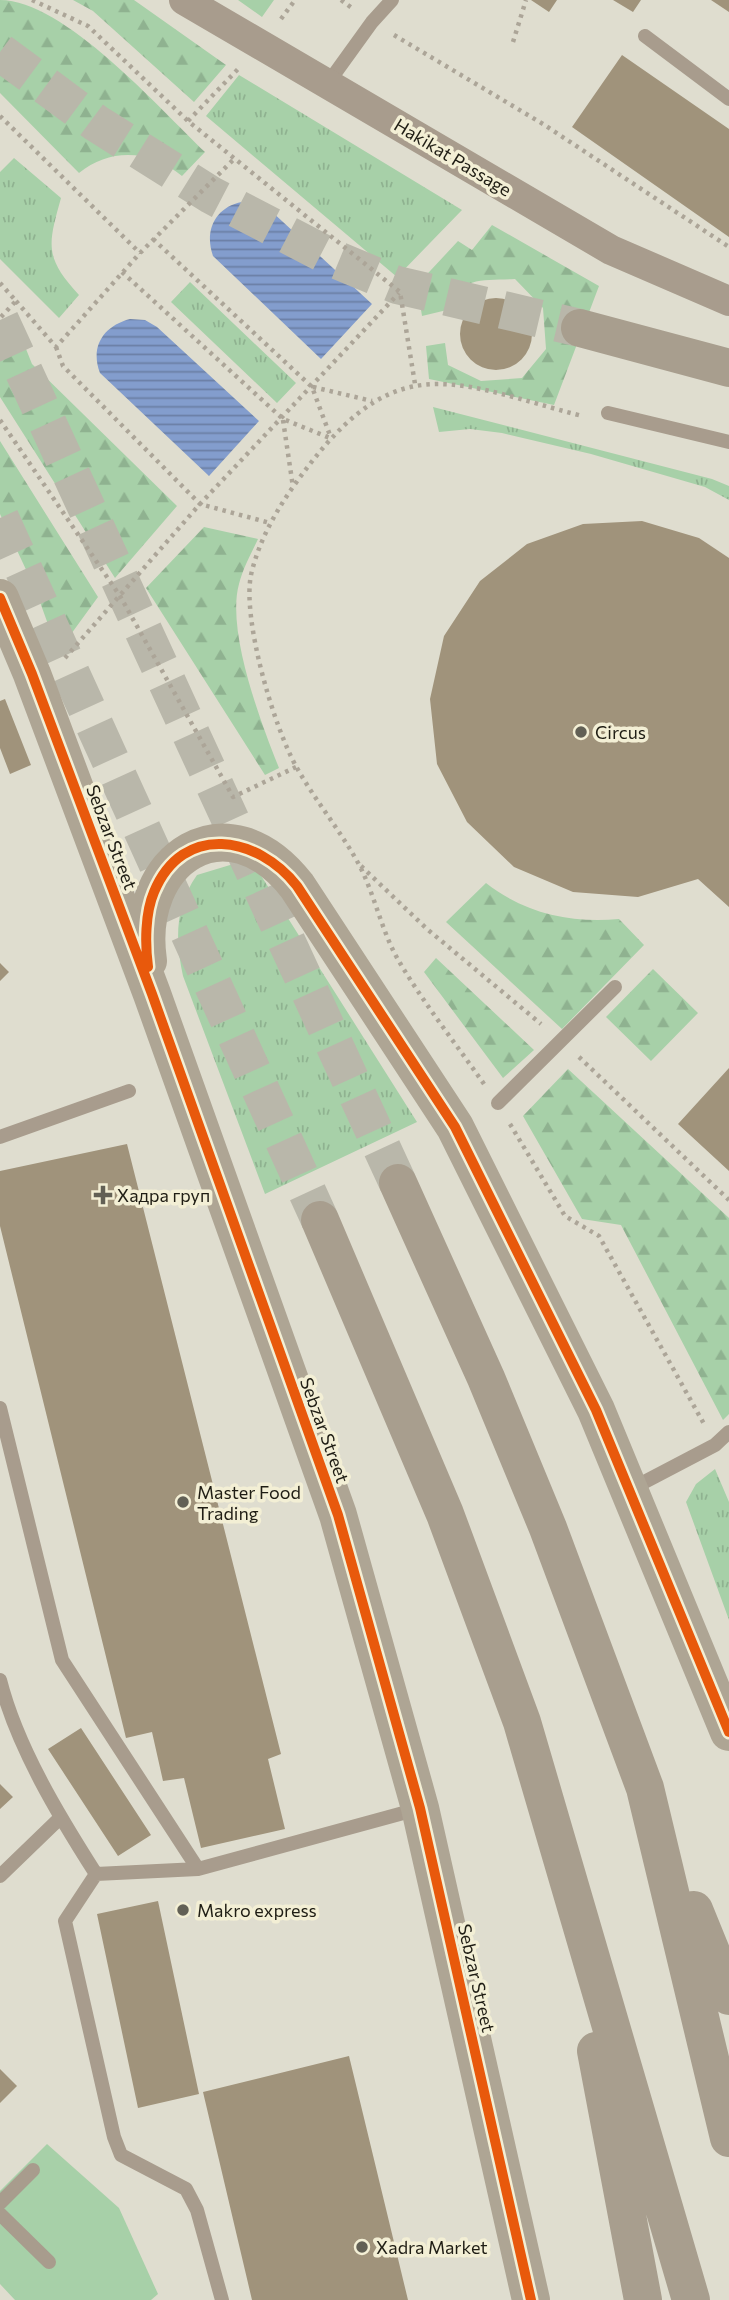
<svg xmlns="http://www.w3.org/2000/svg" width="729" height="2300" font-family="Commissioner,sans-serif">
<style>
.grass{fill:url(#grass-tufts)}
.forest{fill:url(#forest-firs)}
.green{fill:#a7d0a8}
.water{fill:url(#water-rules)}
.building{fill:#a0937b}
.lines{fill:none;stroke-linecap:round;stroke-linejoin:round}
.primary-tunnel{stroke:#b9b7aa;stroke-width:38;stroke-dasharray:38 19;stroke-linecap:butt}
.path{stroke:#aca598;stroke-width:4.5;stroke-dasharray:3.5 5;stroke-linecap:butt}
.lane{stroke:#a89c8d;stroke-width:14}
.street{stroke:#a89c8d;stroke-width:30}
.secondary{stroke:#aea594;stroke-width:38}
.primary{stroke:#a89e8e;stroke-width:38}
.cycleway-casing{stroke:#f3efd5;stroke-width:15}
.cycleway{stroke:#e8590c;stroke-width:10}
.poi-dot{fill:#626055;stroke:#f3efd5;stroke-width:2.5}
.labels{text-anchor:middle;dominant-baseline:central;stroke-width:7;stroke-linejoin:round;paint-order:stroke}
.street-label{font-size:18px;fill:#1f1d14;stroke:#f3efd5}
.poi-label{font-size:18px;fill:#1f1d14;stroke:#f3efd5;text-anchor:start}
</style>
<defs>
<pattern id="grass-tufts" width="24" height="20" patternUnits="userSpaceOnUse" patternTransform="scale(1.75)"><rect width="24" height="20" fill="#a7d0a8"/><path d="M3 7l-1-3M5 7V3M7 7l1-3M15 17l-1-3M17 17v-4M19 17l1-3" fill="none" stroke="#8fb290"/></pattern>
<pattern id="forest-firs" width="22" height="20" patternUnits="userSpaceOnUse" patternTransform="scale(1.75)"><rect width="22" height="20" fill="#a7d0a8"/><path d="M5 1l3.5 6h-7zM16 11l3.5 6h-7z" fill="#8fb290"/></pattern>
<pattern id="water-rules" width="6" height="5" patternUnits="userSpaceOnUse" patternTransform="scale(1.75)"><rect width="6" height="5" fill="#839dcd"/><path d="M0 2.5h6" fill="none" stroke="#6b7fa5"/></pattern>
</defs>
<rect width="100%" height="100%" fill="#dfddcf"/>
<path class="grass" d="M239,75L462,210L397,277L206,116Z
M14,158L61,198C48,245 44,257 79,295L59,318L0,259V172Z
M190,282L296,383L277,403L171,302Z
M433,407L712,479L729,486V500L705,487L591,454L502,433L470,429L439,432Z
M240,862L253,863L417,1122L265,1194L183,976C175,940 175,906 197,875Z
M715,1469L729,1502V1620L686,1502L696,1484Z"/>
<path class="forest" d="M0,0C64,0 159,108 205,152L182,176C151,150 111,147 79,173L0,93Z
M73,0H134L226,65L194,102L93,11Z
M238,0H274L262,17Z
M492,225L599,286L554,405L429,379L426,346L445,343L448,365L481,381L522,378L546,349L543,308L515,279C483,281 460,275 447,310L422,316L417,285L458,241L472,250Z
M7,324L22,339L32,364L177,506L115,578L0,397V331Z
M0,441L98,597L58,652L36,591L0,514Z
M204,527L258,539C251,554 243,568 239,584C226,631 261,723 279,768L265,775L146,588Z
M486,883C526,914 570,923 619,919L644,945L562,1029L446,922Z
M436,958L534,1050L503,1078L424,972Z
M653,969L698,1013L651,1061L606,1017Z
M568,1069L729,1218V1414L723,1420L621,1225L582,1219L523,1116Z"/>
<path class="green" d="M47,2144L119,2208L158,2294L151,2300H15L0,2284V2191Z"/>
<path class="water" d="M242,202L258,203L270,210L372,304L321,359L213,256C204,231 215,207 242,202Z
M130,319L145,320L157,327L259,421L209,476L100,373C90,347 103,326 130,319Z"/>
<path class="building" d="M531,0H557L549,12Z
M613,0H641L633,12Z
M711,0H729V12Z
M622,55L729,129V237L572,127Z
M460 334a36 36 0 1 1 72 0a36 36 0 1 1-72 0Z
M642,521L699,538L729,558V907L698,879L638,897L573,892L514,867L467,822L437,764L430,699L444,636L480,581L527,544L583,524Z
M5,699L31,765L10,774L0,748V701Z
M0,963L9,972L0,981Z
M729,1068V1171L678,1124Z
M127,1144L281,1754L268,1759L285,1829L201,1848L184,1778L163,1781L152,1732L126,1738L0,1226V1171Z
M81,1728L151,1835L118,1856L48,1749Z
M0,1784L13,1797L0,1809Z
M158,1901L199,2094L138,2108L97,1914Z
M349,2056L408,2300H252L203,2092Z
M0,2069L17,2086L0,2103Z"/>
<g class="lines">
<path class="primary-tunnel" d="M0,52L96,123L211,195L332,258L397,285L580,328
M0,320L398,1183
M0,518L320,1220"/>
<path class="path" d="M32,0L88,26L188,121L400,292L415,384
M341,0L352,8
M281,19L295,0
M394,35L543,124L729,247
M513,42L526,0
M0,116L140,253
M188,121L239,68
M153,239L312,387L331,438
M122,272L283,419L330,438
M0,283L16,301L0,318
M16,301L56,347L140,253L234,159
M56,347L63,366L200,504L270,523
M313,387L372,401
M0,420L120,596L233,797L296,767
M283,420L293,487
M65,658L200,504L399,293
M361,866L427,929L541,1024
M579,1057L729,1200
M484,1084C456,1044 425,1005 400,963C381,932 375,893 357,861C339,829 315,800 297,768C274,728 242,619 251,575C260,534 285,496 310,464C400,347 459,384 582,416
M510,1124L565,1216L599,1236L704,1424"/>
<path class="lane" d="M645,36L729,99
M328,83L372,22L392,0
M608,413L729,442
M498,1103L615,987
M0,1137L129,1091
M0,1408L62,1660L198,1869
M631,1489L715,1445L729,1432
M0,1680C17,1747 59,1816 96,1874L198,1869L418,1809
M96,1874L65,1921L114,2137L121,2155L186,2189L197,2210L222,2300
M0,1876L60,1818
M0,2203L33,2170
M0,2214L49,2262"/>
<path class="street" d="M184,0L611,250L729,301"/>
<path class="secondary" d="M0,598L32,674L152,994L338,1515L420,1808L531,2300
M148,961C133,858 227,796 297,886L455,1127L596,1410L729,1732"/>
<path class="primary" d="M580,328L729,368
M398,1183L486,1378L548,1528L645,1788L729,2138
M320,1220L445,1514L522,1722L691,2300
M694,1910L729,1996
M596,2051L643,2300"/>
<defs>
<path id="cycleway" d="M0,598L32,674L152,994L338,1515L420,1808L531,2300
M148,967C145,944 145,913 154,892C183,822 258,836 297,886L455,1127L596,1410L729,1732"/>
</defs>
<use href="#cycleway" class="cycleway-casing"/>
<use href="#cycleway" class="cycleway"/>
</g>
<g class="poi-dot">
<circle cx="581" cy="732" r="7"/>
<path d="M99.5 1184.5h7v7h7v7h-7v7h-7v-7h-7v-7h7z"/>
<circle cx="183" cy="1502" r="7"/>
<circle cx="183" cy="1910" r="7"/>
<circle cx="362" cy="2247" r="7"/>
</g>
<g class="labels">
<g class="street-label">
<text transform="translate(453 157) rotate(31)">Hakikat Passage</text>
<text transform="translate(112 837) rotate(69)">Sebzar Street</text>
<text transform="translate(325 1430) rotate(70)">Sebzar Street</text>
<text transform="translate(477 1978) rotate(77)">Sebzar Street</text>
</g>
<g class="poi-label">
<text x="595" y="732">Circus</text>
<text x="117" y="1195">Хадра груп</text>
<text x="197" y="1492">Master Food<tspan x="197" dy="21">Trading</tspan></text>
<text x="197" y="1910">Makro express</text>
<text x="376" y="2247">Xadra Market</text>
</g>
</g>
</svg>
